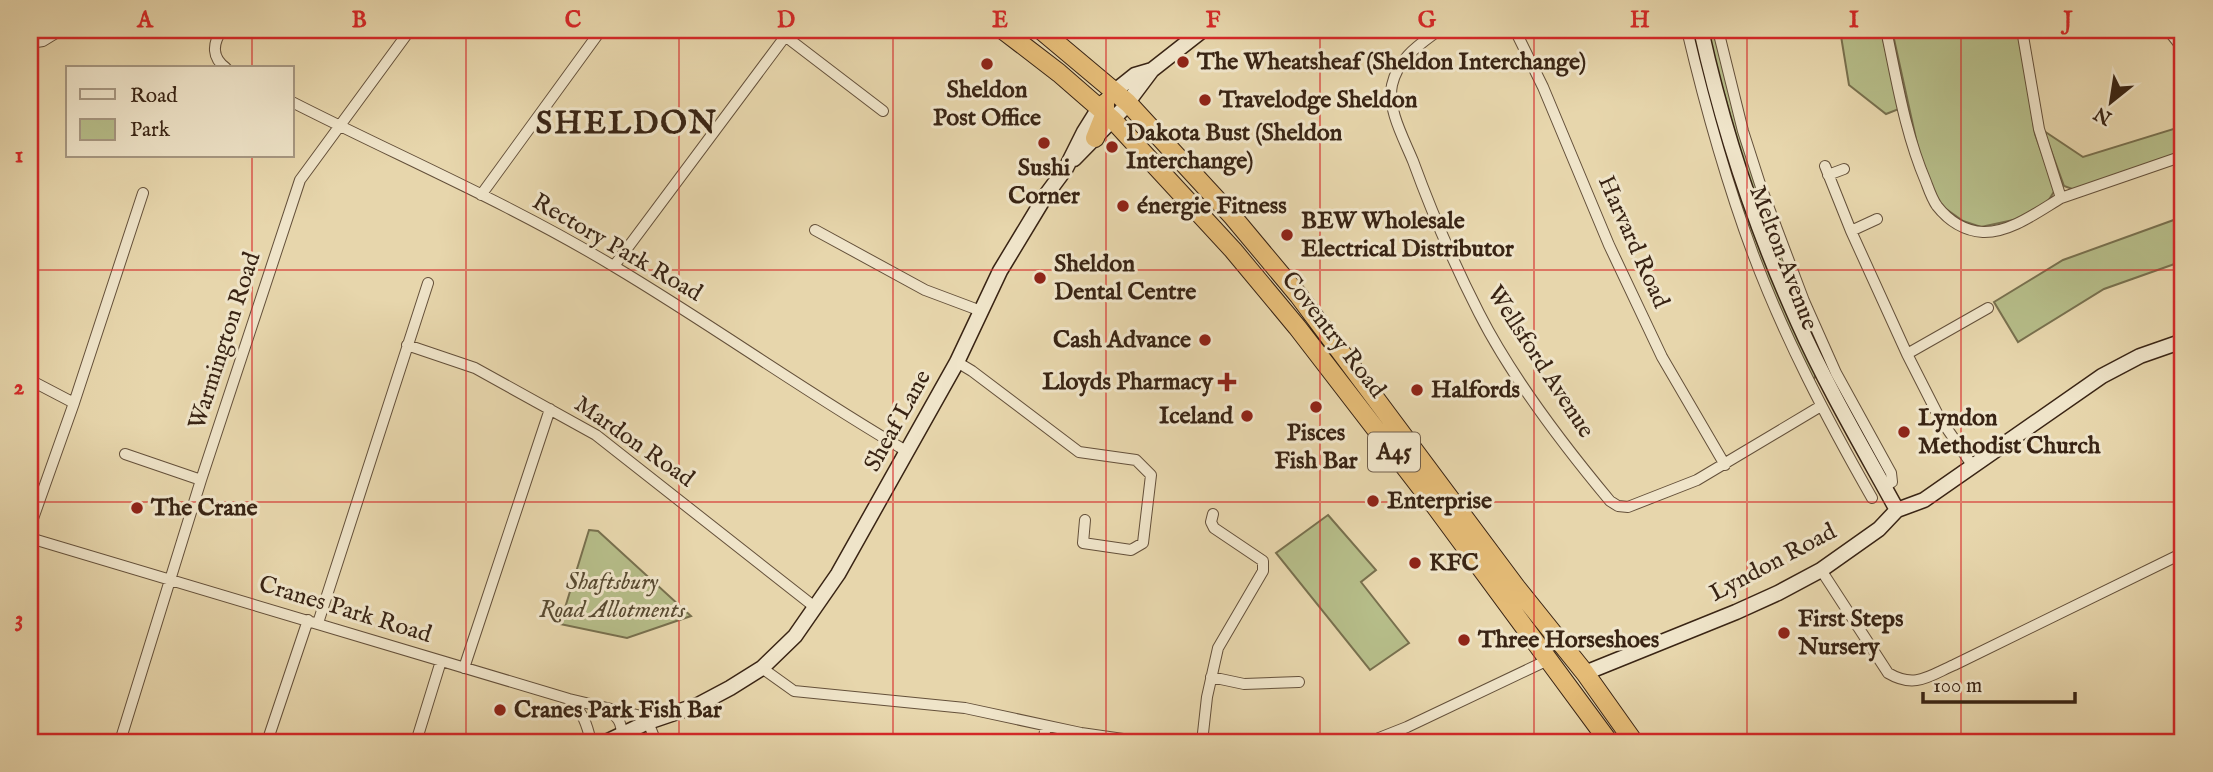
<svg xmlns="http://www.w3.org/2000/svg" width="2213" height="772" font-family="'IM FELL English',serif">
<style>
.green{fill:#b6bd89;stroke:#78704e;stroke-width:2}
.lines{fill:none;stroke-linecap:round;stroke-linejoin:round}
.street-casing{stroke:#64503a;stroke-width:12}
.secondary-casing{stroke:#392414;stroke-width:17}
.highway-casing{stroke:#392414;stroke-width:20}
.street{stroke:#efe4c9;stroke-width:10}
.secondary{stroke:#efe4c9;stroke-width:14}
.highway{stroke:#e4bb76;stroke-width:18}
.grid{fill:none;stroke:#d62828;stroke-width:2;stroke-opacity:0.55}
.poi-dot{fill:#8f2418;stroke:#efe4c9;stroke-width:2.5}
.labels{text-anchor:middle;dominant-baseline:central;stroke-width:6;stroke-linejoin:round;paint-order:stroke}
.shield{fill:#efe4c9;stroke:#705e4a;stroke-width:2}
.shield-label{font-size:23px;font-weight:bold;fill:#392414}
.poi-label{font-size:24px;font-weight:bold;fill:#392414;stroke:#efe4c9;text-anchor:start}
.street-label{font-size:24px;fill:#392414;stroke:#efe4c9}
.park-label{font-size:24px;font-style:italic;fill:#584a31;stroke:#efe4c9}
.district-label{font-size:32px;font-weight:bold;letter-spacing:2px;fill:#392414;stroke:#efe4c9}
.neatline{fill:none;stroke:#d62828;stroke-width:2.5}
.grid-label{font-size:23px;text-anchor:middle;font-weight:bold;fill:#d62828}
</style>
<rect width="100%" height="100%" fill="#e7d6ac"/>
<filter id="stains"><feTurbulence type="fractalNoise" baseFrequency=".00286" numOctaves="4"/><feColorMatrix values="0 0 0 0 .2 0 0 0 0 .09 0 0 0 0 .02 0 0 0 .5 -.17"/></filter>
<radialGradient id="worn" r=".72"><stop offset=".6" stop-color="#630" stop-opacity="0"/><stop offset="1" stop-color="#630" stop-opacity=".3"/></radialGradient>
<path class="green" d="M1689,30H1695L1816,375L1814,379L1812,378C1794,339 1775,300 1760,260C1731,185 1710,107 1689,30Z
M1707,30H1713L1738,124L1781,250L1887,471V476L1884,477C1861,434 1834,391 1814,346C1766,244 1735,139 1707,30Z
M1822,30H1881L1899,109L1886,114L1849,85L1841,36H1823Z
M1892,30H2019L2035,134L2055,190L2047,203L2018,219L1981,227L1963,221L1939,204L1922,166Z
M2183,126V151L2075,190L2064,186L2044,131L2083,157Z
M2182,217L2183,261L2104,289L2018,342L1994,302L2063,260Z
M1328,515L1376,570L1361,582L1409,643L1370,670L1276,553Z
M589,530L598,531L691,616L627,638L560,624Z"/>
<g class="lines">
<defs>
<path id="street" d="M222,30C212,44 212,58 226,68
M770,30L785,36L883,111
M1439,30C1419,45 1398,58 1392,85C1387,109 1404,139 1413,161C1432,213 1454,264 1479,313C1511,376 1565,447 1610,501L1618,506L1628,507L1697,480L1821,406
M1515,30L1543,87L1609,245L1662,357L1725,465
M1687,30C1705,106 1726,181 1753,254C1785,339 1827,419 1872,498
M1718,30L1743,131L1761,187L1804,301L1836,373L1891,473L1892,482L1884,487
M1886,30C1897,81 1905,133 1926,182C1929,190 1932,199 1937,206C1948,220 1964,231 1983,232C2010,233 2039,211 2061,198L2039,129L2022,30
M2168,30L2183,49
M30,43L43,41L61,30
M292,102C400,157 511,204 615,267C714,326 808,394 908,452
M1825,166L1851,231L1907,354L1939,417L1972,465
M1828,175L1844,169
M481,195L601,30
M2061,198L2183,156
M815,230L925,290L981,311
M1851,231L1877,219
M614,266L790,30
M407,345L475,368L596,435L816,608
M1907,354L1988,308
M957,362L972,371L1079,452L1136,460L1151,475L1143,543L1131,550L1083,543L1085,520
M30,380L74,403
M125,454L201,480
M30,527L74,403L143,193
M30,538L569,699L637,715L648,722L656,742
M1821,570L1888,673C1915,689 1929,676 1954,665L2183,553
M318,623L428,283
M464,668L550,409
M762,668L794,691L965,708L1081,733L1144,742
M1211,677L1244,684L1299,682
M570,700C583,713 587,724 591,742
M607,710C618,717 621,721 622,734
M122,735L201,480L300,180L410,30
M267,742L308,620
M416,742L441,661
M1043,742L1046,726
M1202,742L1207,697L1218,648L1263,571V561L1214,528L1211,522L1213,514
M1369,742L1407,727L1548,660"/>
<path id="secondary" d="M1701,30C1723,129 1756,229 1798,322C1827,387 1863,448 1897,510
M1074,159L1122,110L1152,70L1203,30
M1585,673L1736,612L1778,593L1821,570L1879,529L1897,510L1924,500L2102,376L2140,356L2183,341
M606,742L648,722L698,705L730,688L762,668L795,636L838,574L957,362L1000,271L1046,195L1066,168L1084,132L1099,108L1115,91L1135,75L1152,70"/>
<path id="highway" d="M1003,30L1059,73L1113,120L1233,250L1297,327L1435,506L1609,742
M1041,30L1128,103L1233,217L1299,296L1516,587L1585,673L1634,742
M1095,138L1105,113V103"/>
</defs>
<use href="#street" class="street-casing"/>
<use href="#secondary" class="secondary-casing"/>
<use href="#highway" class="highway-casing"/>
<use href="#street" class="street"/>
<use href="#secondary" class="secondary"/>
<use href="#highway" class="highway"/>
</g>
<path class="grid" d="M252,30V68M466,30V742M679,30V742M893,30V742M1106,30V742M1320,30V742M1534,30V742M1747,30V742M1961,30V742M252,156V742M30,270H2183M30,502H2183"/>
<g class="poi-dot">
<circle cx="1183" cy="62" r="7"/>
<circle cx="987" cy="64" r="7"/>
<circle cx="1205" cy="100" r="7"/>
<circle cx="1044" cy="143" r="7"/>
<circle cx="1112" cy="147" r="7"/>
<circle cx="1123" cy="206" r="7"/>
<circle cx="1287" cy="235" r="7"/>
<circle cx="1040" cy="278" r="7"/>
<circle cx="1205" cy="340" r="7"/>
<path d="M1223.5 371.5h7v7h7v7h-7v7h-7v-7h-7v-7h7z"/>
<circle cx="1417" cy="390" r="7"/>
<circle cx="1316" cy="407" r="7"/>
<circle cx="1247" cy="416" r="7"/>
<circle cx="1904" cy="432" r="7"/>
<circle cx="1373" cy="501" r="7"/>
<circle cx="137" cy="508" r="7"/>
<circle cx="1415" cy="563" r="7"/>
<circle cx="1784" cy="633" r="7"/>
<circle cx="1464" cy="640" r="7"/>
<circle cx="500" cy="710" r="7"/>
</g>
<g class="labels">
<rect class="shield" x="1368" y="432.5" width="52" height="39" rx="5"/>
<g class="shield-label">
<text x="1394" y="452">A45</text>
</g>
<g class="poi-label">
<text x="1197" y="62">The Wheatsheaf (Sheldon Interchange)</text>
<text x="987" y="90" text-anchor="middle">Sheldon<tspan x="987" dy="28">Post Office</tspan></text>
<text x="1219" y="100">Travelodge Sheldon</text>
<text x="1126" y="133">Dakota Bust (Sheldon<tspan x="1126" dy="28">Interchange)</tspan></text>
<text x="1044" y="168" text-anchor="middle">Sushi<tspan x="1044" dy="28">Corner</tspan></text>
<text x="1137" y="206">énergie Fitness</text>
<text x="1301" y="221">BEW Wholesale<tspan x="1301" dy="28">Electrical Distributor</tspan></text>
<text x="1054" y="264">Sheldon<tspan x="1054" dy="28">Dental Centre</tspan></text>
<text x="1191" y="340" text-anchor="end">Cash Advance</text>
<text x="1213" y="382" text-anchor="end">Lloyds Pharmacy</text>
<text x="1431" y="390">Halfords</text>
<text x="1233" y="416" text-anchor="end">Iceland</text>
<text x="1918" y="418">Lyndon<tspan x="1918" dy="28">Methodist Church</tspan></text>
<text x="1316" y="433" text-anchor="middle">Pisces<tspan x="1316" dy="28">Fish Bar</tspan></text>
<text x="1387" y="501">Enterprise</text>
<text x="151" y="508">The Crane</text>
<text x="1429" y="563">KFC</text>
<text x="1798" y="619">First Steps<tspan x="1798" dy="28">Nursery</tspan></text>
<text x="1478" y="640">Three Horseshoes</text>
<text x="514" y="710">Cranes Park Fish Bar</text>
</g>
<g class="street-label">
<text transform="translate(1633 242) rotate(66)">Harvard Road</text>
<text transform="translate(617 248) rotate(30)">Rectory Park Road</text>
<text transform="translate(1783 258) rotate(69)">Melton Avenue</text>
<text transform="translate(1333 335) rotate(52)">Coventry Road</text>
<text transform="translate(225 341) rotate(-72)">Warmington Road</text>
<text transform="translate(1540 362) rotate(57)">Wellsford Avenue</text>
<text transform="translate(898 421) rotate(-61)">Sheaf Lane</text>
<text transform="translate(634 442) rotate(35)">Mardon Road</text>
<text transform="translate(1773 563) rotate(-28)">Lyndon Road</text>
<text transform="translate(345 610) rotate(17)">Cranes Park Road</text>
</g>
<g class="park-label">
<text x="612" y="582">Shaftsbury<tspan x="612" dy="28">Road Allotments</tspan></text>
</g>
<g class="district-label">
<text x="627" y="124">SHELDON</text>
</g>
</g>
<rect width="2213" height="772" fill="none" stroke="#e7d6ac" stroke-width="77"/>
<rect x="66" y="66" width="228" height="91" fill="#efe4c9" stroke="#a69781" stroke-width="2"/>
<rect x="80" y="89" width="35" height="10" fill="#efe4c9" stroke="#a69781" stroke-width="2"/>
<text x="130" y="102" font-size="21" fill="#392414">Road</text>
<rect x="80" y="119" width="35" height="21" fill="#b6bd89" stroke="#a69781" stroke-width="2"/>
<text x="130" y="136" font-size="21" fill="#392414">Park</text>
<g transform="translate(2111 102) rotate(210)" stroke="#efe4c9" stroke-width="5" paint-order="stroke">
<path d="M0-5L12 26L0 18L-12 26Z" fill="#392414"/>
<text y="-10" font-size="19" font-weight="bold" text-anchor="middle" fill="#392414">N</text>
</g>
<path d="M1923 692v10h152v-10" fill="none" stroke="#392414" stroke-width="3.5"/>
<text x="1933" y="692" font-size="21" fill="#392414" stroke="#efe4c9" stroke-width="5" paint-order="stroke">100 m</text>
<rect x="38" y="38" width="2136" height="696" class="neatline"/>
<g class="grid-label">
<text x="145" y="27">A</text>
<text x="359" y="27">B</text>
<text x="573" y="27">C</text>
<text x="786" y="27">D</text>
<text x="1000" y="27">E</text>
<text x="1213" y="27">F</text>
<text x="1427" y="27">G</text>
<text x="1640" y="27">H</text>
<text x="1854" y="27">I</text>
<text x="2068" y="27">J</text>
<text x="19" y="162">1</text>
<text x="19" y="394">2</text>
<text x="19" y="626">3</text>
</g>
<rect width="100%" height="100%" filter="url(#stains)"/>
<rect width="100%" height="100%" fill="url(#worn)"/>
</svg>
